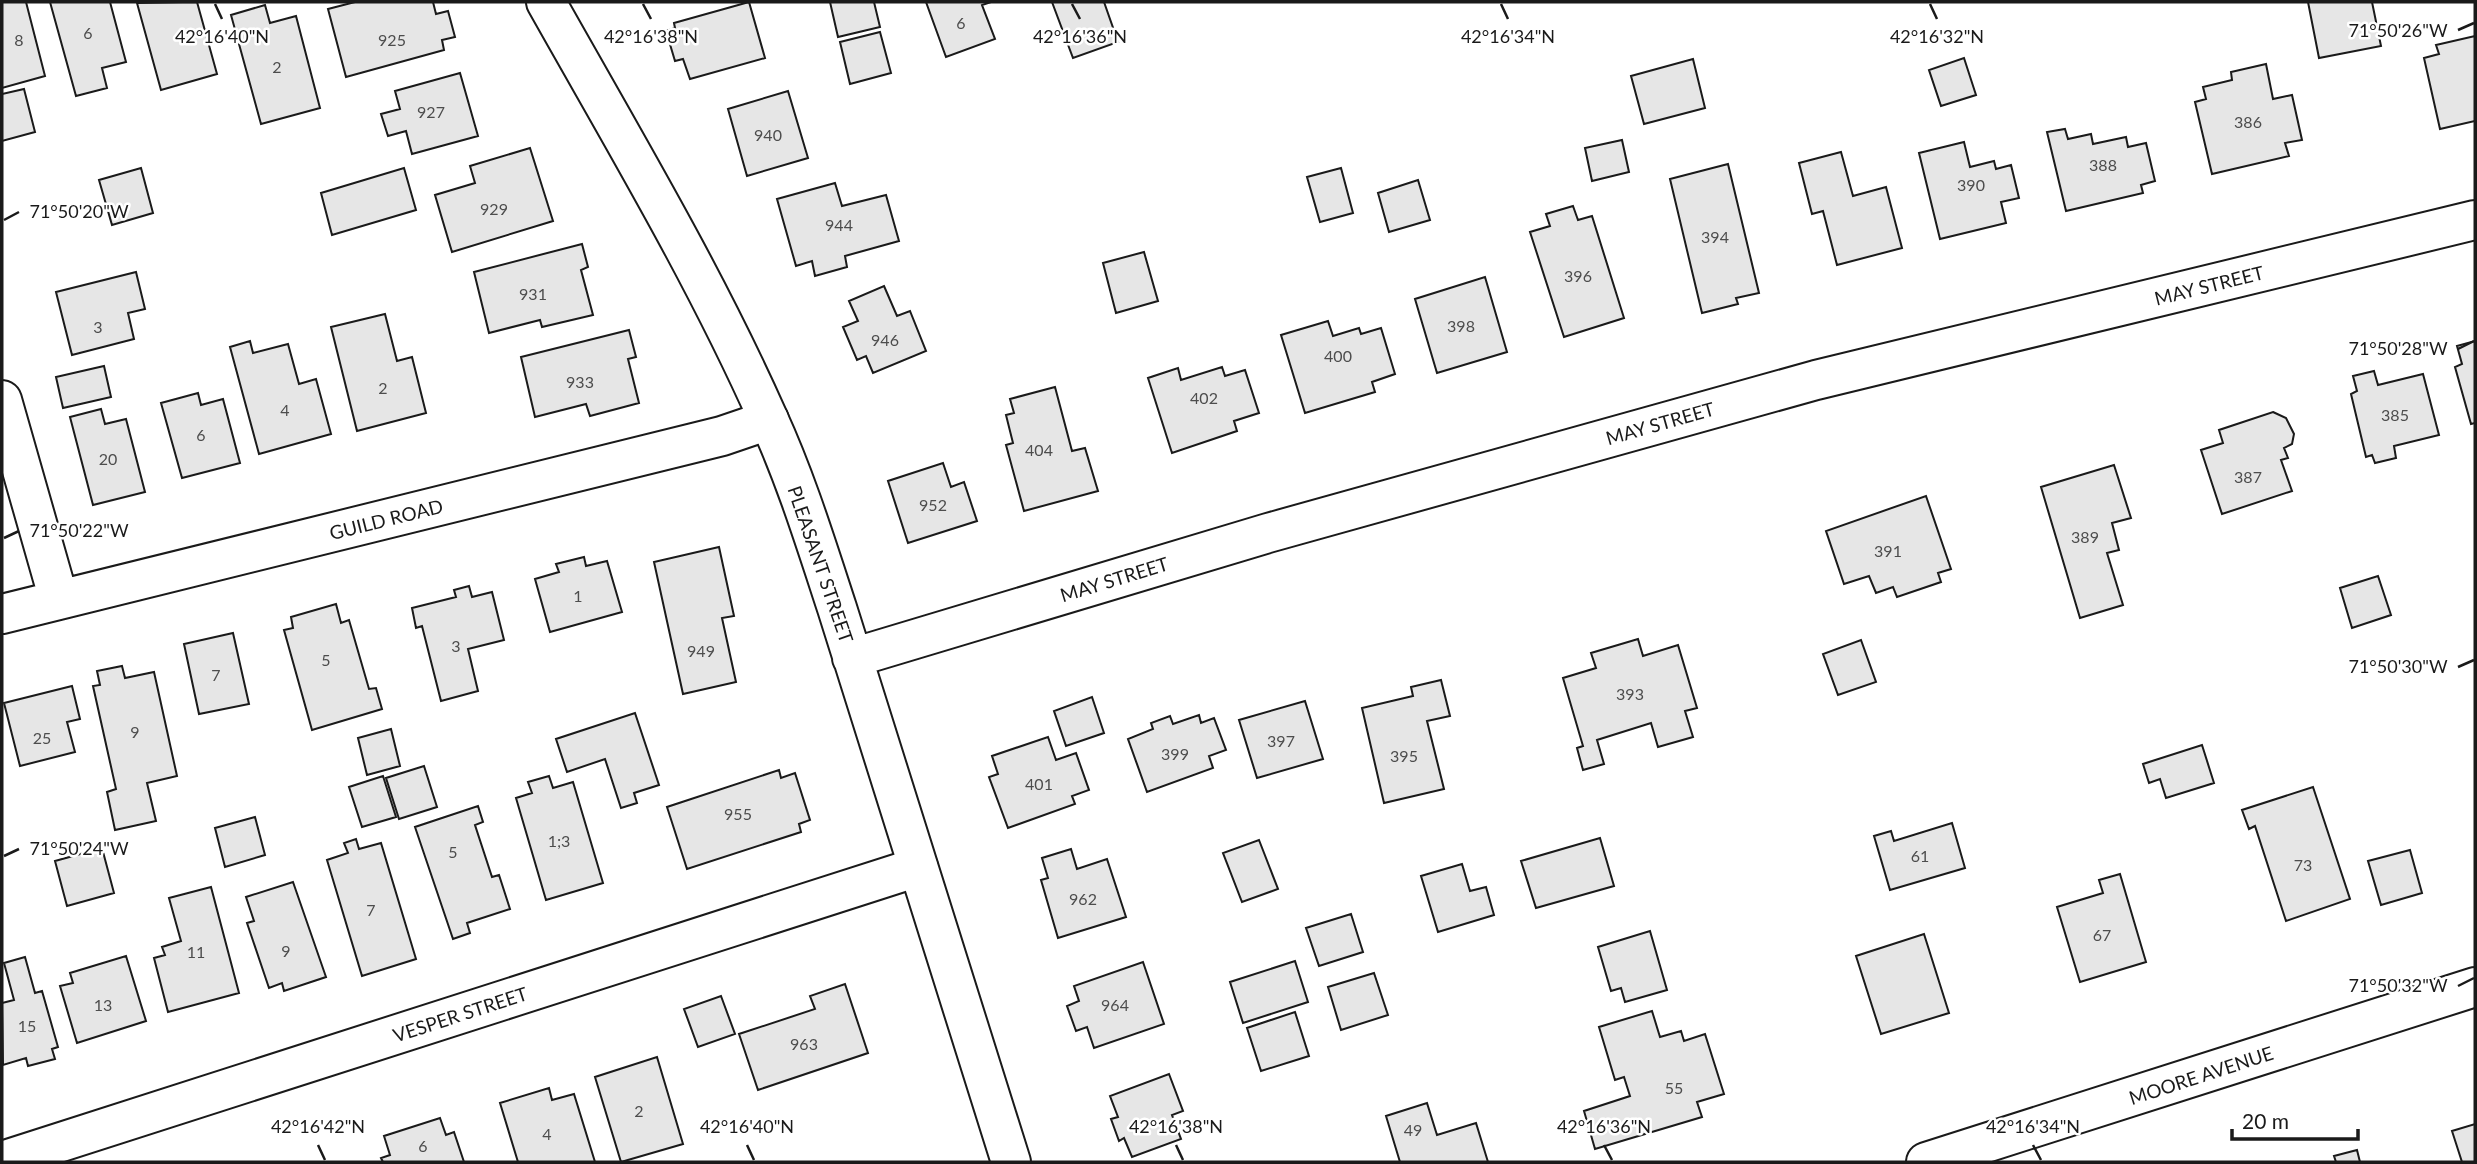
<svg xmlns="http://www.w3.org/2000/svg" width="2477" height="1164" font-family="Lato,sans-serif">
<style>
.building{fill:#e6e6e6;stroke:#1a1a1a;stroke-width:2}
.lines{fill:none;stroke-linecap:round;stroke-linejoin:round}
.street-casing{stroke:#1a1a1a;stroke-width:42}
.secondary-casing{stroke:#1a1a1a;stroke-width:42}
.street{stroke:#fff;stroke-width:38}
.secondary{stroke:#fff;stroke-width:38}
.ticks{fill:none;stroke:#1a1a1a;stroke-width:2.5}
.labels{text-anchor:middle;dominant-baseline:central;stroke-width:5;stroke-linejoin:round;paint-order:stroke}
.number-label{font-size:16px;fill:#4d4d4d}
.street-label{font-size:19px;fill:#1a1a1a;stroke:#fff}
.ticks-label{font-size:18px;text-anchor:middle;fill:#1a1a1a;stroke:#fff;stroke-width:5;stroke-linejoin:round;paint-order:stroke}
</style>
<rect width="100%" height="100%" fill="#fff"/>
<path class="building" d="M2,2H26L45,76L2,88Z
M50,2H110L126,62L102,68L107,88L76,96Z
M197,2L217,74L161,90L137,3Z
M355,2H433L436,14L448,11L455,37L442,40L444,50L346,77L328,9Z
M749,2L765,58L690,79L683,59L675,61L666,31L675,28L674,23Z
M830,2H874L880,27L838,37Z
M926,2H991L982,5L995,39L946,57Z
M1052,2H1104L1118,42L1073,58Z
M2308,2H2372L2381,46L2319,58Z
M265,5L270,23L296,16L320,108L261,124L231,15Z
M880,32L891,73L850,84L840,42Z
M2475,36V121L2440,129L2424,58L2439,54L2436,45Z
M1964,58L1976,95L1941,106L1929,70Z
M1693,59L1705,108L1644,124L1631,76Z
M2266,64L2273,99L2292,95L2302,140L2285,143L2289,156L2212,174L2195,102L2206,99L2203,87L2232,80L2231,72Z
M460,73L478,136L412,154L406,131L388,136L381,114L400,109L395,91Z
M24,89L35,132L2,141V94Z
M788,91L808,158L747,176L728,109Z
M2065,129L2068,139L2091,134L2093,144L2126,137L2128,147L2146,143L2155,181L2141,185L2143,193L2066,211L2047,132Z
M1622,140L1629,172L1592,181L1585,148Z
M1964,142L1970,167L1994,161L1996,169L2011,165L2019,198L2001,202L2006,223L1940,239L1919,153Z
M530,148L553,221L452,252L435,195L475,183L470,166Z
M1841,152L1853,196L1886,187L1902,248L1837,265L1823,211L1812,214L1799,163Z
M1728,164L1759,293L1736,298L1738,304L1702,313L1670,179Z
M141,168L153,213L112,225L99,180Z
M404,168L416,210L332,235L321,193Z
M1341,168L1353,213L1320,222L1307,177Z
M1418,180L1430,220L1389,232L1378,193Z
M835,183L842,206L886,195L899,241L845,256L847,267L815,276L812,261L796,266L777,199Z
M1573,206L1578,220L1592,216L1624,318L1564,337L1530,232L1550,226L1546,214Z
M582,244L588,267L581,270L593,315L542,327L540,320L489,333L474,272Z
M1144,252L1158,301L1116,313L1103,263Z
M136,272L145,309L128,313L134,339L72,355L56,292Z
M1485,277L1507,352L1437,373L1415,299Z
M884,286L897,316L910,311L926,351L873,373L866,356L857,360L843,327L858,321L849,301Z
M385,314L397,361L412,357L426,413L357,431L331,327Z
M1328,321L1333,336L1359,328L1361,334L1381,328L1395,374L1372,382L1375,392L1305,413L1281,335Z
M629,330L636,357L628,359L639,403L590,416L586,404L535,417L521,357Z
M250,341L253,353L288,344L299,384L316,379L331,434L259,454L230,347Z
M2475,341V423L2471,424L2455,367L2462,364L2457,346Z
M104,366L111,397L63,408L56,377Z
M1222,367L1225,376L1245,370L1259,413L1234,421L1237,431L1172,453L1148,378L1178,368L1181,380Z
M2374,371L2378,385L2423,374L2439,435L2394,446L2396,458L2375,463L2372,455L2366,457L2351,394L2357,391L2353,376Z
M1055,387L1072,451L1085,448L1098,491L1024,511L1006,445L1013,443L1006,415L1014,413L1010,399Z
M198,393L201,405L223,399L240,463L182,478L161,403Z
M101,409L105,424L126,419L145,492L93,505L70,417Z
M2273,412L2286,418L2294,434L2292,444L2284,448L2288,458L2281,460L2292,491L2222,514L2201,450L2223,443L2219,430Z
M943,463L951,487L964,482L977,521L908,543L888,481Z
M2114,465L2131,518L2112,523L2119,550L2107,553L2123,605L2080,618L2041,487Z
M1926,496L1951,569L1938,573L1941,582L1897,597L1893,587L1876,593L1869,576L1844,584L1826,531Z
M719,547L734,616L722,618L736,682L683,694L654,562Z
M584,557L586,566L607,561L622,612L550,632L535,579L559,572L556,564Z
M2378,576L2391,615L2352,628L2340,588Z
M469,586L472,597L492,592L504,640L468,649L478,691L441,701L422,626L416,628L412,608L456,597L454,590Z
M336,604L341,623L349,620L369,689L376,688L382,709L312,730L284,630L293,628L291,617Z
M233,633L249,704L199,714L184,644Z
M1638,639L1643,656L1678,645L1697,708L1685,711L1693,737L1658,747L1651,723L1597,740L1604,764L1583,770L1577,748L1583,746L1563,678L1596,668L1591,653Z
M1861,640L1876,682L1838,695L1823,654Z
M122,666L125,678L154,672L177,776L147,783L156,821L115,830L107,792L116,789L93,686L100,685L97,671Z
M1441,680L1450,716L1427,721L1444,789L1384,803L1362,708L1413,696L1411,687Z
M72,686L80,719L67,722L75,752L20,766L4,703Z
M1092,697L1104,733L1066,746L1054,711Z
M1305,701L1323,759L1257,778L1239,720Z
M635,713L659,785L634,793L637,803L621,808L605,759L567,772L556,739Z
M1199,715L1201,723L1214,718L1226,750L1209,756L1213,768L1147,792L1128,739L1153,729L1151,723L1170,716L1173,724Z
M391,729L400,766L367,775L358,738Z
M1048,737L1056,760L1076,753L1089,790L1072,796L1075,804L1008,828L989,777L998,774L992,756Z
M2202,745L2214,783L2166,798L2160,779L2149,783L2143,764Z
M424,766L437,807L399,819L386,778Z
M779,770L781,778L795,773L810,820L799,824L801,832L687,869L667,807Z
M383,776L396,817L362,827L349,787Z
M549,776L553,788L573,782L603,883L546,900L516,798L532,793L528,782Z
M2313,787L2350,899L2286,921L2255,826L2249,829L2242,810Z
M478,806L483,822L475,825L492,877L499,875L510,909L467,923L470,933L453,939L415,827Z
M255,817L265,855L225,867L215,828Z
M1952,823L1965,868L1890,890L1874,836L1891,831L1894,841Z
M1600,838L1614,886L1536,908L1521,861Z
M356,839L359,849L381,843L416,959L362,976L327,860L348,853L344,843Z
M1259,840L1278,889L1242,902L1223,853Z
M102,848L114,893L67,906L55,861Z
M1071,849L1077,869L1107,859L1126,917L1058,938L1041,880L1048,878L1042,858Z
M2410,850L2422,893L2381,905L2368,861Z
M1462,864L1470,891L1486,887L1494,915L1438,932L1421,876Z
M2120,874L2146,962L2080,982L2057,907L2103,893L2099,880Z
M293,882L326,977L284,991L282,983L269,988L247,923L254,921L246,897Z
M211,887L239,993L168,1012L154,958L165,955L162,947L181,941L169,898Z
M1351,914L1363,952L1319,966L1306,928Z
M1650,931L1667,990L1625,1002L1621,988L1611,991L1598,947Z
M1924,934L1949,1013L1881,1034L1856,956Z
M126,956L146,1021L77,1043L60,986L73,983L70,973Z
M25,957L35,993L42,991L58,1047L52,1049L55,1059L28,1066L26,1058L3,1065L2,1003L14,1000L4,963Z
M1295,961L1308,1002L1243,1023L1230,982Z
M1143,962L1164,1024L1094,1048L1087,1027L1076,1031L1067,1006L1079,1001L1074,986Z
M1374,973L1388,1015L1341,1030L1328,987Z
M845,984L868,1053L758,1090L739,1034L815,1009L810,996Z
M721,996L735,1034L698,1047L684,1009Z
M1652,1011L1660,1037L1681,1031L1684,1041L1705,1034L1724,1094L1697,1102L1702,1117L1595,1149L1584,1111L1630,1096L1624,1077L1615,1080L1599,1027Z
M1295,1012L1309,1056L1261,1071L1247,1028Z
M657,1057L683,1144L621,1162L595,1077Z
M1169,1074L1183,1111L1172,1115L1181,1139L1132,1157L1124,1138L1119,1141L1111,1119L1118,1117L1110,1096Z
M549,1088L552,1100L574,1094L595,1162H518L500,1103Z
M1427,1103L1437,1135L1476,1123L1488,1162H1400L1386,1116Z
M440,1118L446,1135L454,1132L464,1162H383L381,1158L390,1155L384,1136Z
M2475,1124V1162H2462L2452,1131Z
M2357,1150L2360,1162H2336L2334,1156Z"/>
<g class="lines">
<defs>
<path id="street" d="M2,400L59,600
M2,614L722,436L769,420
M2,1161L918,867
M1926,1162L2475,987"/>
<path id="secondary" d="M546,2C623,139 704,274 768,418C796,479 816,544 837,608L1011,1162
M852,658L1268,533L1816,380L2475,220"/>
</defs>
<use href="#street" class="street-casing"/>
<use href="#secondary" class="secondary-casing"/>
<use href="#street" class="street"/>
<use href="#secondary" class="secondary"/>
</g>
<path class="ticks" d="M215,4L222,19M643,4L651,19M1072,4L1080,19M1501,4L1508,19M1930,4L1937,19M2458,30L2474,23M4,220L19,212M2458,349L2474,341M4,538L19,531M2458,667L2474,660M4,856L19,849M2458,986L2474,978M318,1145L325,1160M747,1145L754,1160M1176,1145L1183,1160M1604,1145L1612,1160M2033,1145L2041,1160"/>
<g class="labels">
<g class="number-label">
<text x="961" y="22">6</text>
<text x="88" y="32">6</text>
<text x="19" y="39">8</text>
<text x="392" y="39">925</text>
<text x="277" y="66">2</text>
<text x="431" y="111">927</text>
<text x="2248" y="121">386</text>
<text x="768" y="134">940</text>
<text x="2103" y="164">388</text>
<text x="1971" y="184">390</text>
<text x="494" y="208">929</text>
<text x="839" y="224">944</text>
<text x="1715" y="236">394</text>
<text x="1578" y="275">396</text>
<text x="533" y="293">931</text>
<text x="1461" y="325">398</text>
<text x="98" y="326">3</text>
<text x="885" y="339">946</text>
<text x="1338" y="355">400</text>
<text x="580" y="381">933</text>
<text x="383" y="387">2</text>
<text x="1204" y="397">402</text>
<text x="285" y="409">4</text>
<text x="2395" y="414">385</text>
<text x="201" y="434">6</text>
<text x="1039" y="449">404</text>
<text x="108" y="458">20</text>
<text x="2248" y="476">387</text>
<text x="933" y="504">952</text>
<text x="2085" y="536">389</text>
<text x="1888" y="550">391</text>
<text x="578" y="595">1</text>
<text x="456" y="645">3</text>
<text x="701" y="650">949</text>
<text x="326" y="659">5</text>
<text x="216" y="674">7</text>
<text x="1630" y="693">393</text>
<text x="135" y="731">9</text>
<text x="42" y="737">25</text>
<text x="1281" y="740">397</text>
<text x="1175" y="753">399</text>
<text x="1404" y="755">395</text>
<text x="1039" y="783">401</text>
<text x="738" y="813">955</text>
<text x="559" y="840">1;3</text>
<text x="453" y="851">5</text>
<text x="1920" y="855">61</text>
<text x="2303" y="864">73</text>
<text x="1083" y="898">962</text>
<text x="371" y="909">7</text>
<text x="2102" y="934">67</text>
<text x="286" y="950">9</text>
<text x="196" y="951">11</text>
<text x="103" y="1004">13</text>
<text x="1115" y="1004">964</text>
<text x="27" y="1025">15</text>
<text x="804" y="1043">963</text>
<text x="1674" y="1087">55</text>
<text x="639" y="1110">2</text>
<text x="1413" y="1129">49</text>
<text x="547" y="1133">4</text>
<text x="423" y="1145">6</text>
</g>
<g class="street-label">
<text transform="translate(2209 285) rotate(-14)">MAY STREET</text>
<text transform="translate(1660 423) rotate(-16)">MAY STREET</text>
<text transform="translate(386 519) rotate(-14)">GUILD ROAD</text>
<text transform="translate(821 564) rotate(71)">PLEASANT STREET</text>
<text transform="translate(1114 579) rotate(-17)">MAY STREET</text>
<text transform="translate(460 1014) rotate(-18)">VESPER STREET</text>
<text transform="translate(2201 1075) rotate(-18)">MOORE AVENUE</text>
</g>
</g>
<g class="ticks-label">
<text x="2398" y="37">71°50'26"W</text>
<text x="222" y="43">42°16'40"N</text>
<text x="651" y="43">42°16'38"N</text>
<text x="1080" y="43">42°16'36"N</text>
<text x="1508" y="43">42°16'34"N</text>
<text x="1937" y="43">42°16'32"N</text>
<text x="79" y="218">71°50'20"W</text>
<text x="2398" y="355">71°50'28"W</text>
<text x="79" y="537">71°50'22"W</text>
<text x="2398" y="673">71°50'30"W</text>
<text x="79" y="855">71°50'24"W</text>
<text x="2398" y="992">71°50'32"W</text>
<text x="318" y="1133">42°16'42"N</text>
<text x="747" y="1133">42°16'40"N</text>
<text x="1176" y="1133">42°16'38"N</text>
<text x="1604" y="1133">42°16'36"N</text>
<text x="2033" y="1133">42°16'34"N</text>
</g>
<rect width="2477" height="1164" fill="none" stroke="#1a1a1a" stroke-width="7"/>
<path d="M2232 1129v10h126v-10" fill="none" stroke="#1a1a1a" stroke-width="3.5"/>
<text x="2242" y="1129" font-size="21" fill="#1a1a1a" stroke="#ffffff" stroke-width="5" paint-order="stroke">20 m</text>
</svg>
